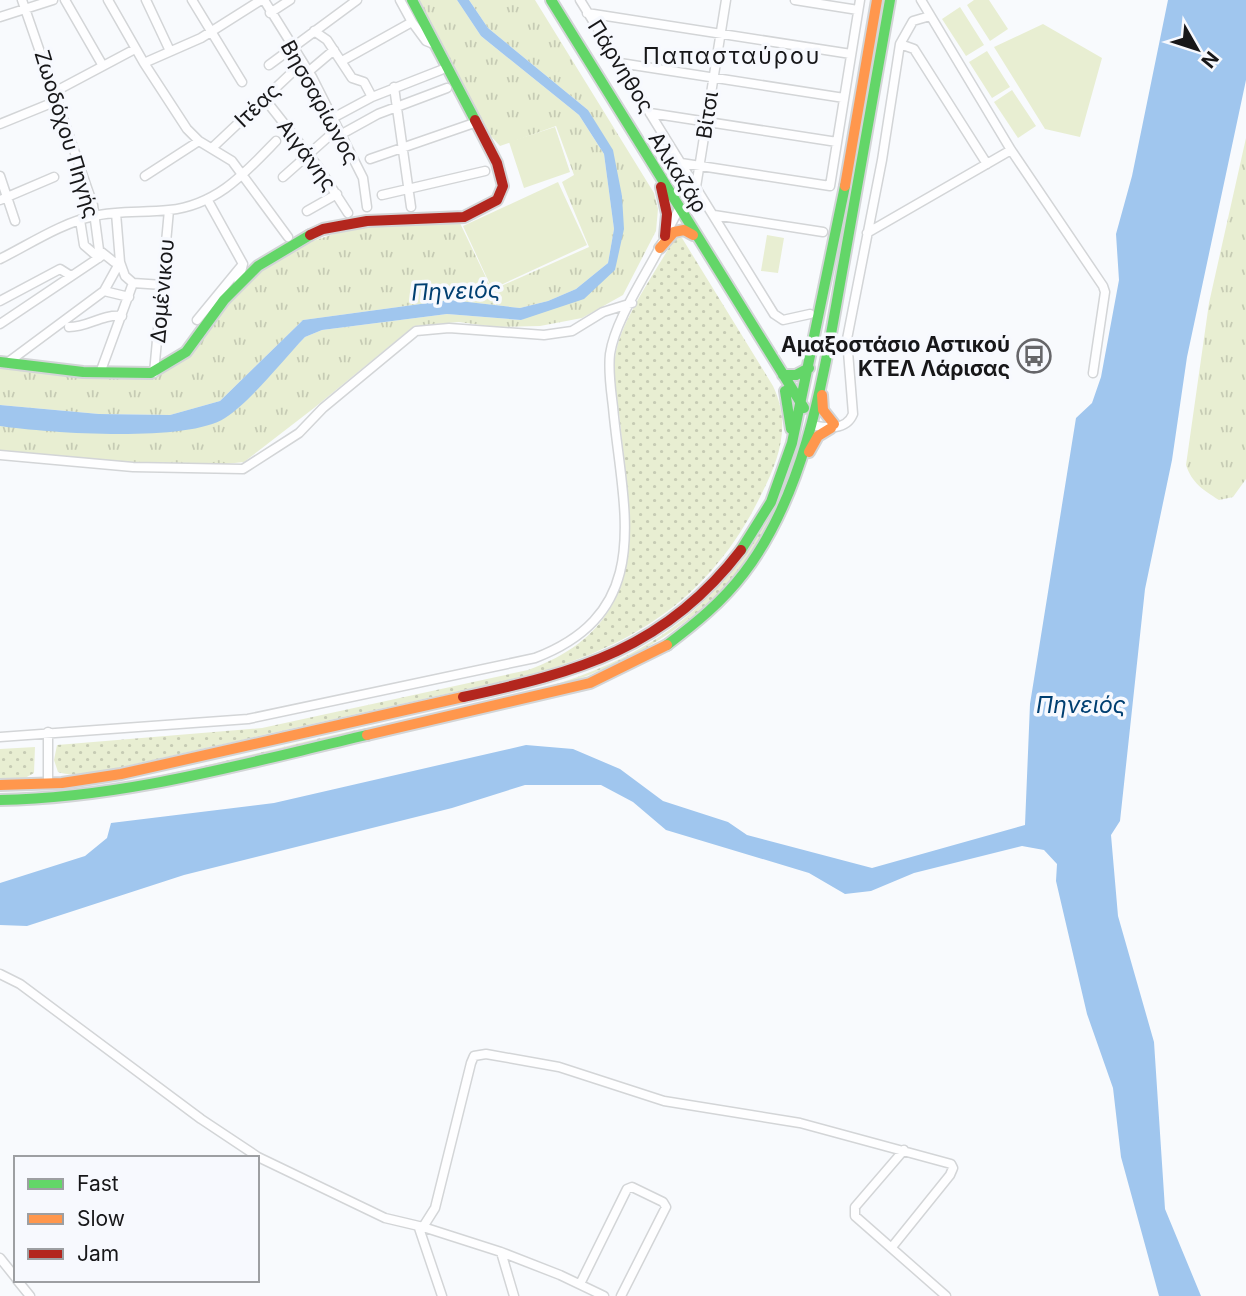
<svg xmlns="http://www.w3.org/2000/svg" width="1246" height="1296" font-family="Inter,sans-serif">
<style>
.grass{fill:url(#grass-dots)}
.park{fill:url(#park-tufts)}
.pitch{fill:#e8eed2}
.water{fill:#a0c6ee}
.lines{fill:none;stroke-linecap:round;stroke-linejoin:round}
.street-casing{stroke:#d3d5d7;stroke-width:11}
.fast-casing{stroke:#d3d5d7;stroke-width:14}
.slow-casing{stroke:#d3d5d7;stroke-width:14}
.jam-casing{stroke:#d3d5d7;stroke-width:14}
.street{stroke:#fefeff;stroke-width:8}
.fast{stroke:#63d668;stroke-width:10}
.slow{stroke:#ff974d;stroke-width:10}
.jam{stroke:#b3261e;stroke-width:10}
.labels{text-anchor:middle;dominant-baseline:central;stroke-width:7;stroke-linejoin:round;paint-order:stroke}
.street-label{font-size:21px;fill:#171719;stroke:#f7f9fe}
.poi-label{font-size:21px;font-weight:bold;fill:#171719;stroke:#f7f9fe;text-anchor:end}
.neighbourhood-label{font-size:23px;letter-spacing:2px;fill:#171719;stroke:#f7f9fe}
.water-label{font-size:23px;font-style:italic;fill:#003f71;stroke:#f7f9fe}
</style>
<defs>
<pattern id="grass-dots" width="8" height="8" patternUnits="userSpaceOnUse" patternTransform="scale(1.75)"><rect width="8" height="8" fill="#e8eed2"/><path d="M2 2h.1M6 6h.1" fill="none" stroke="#c6cbb4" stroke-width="1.8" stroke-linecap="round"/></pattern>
<pattern id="park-tufts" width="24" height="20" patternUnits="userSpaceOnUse" patternTransform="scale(1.75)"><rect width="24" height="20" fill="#e8eed2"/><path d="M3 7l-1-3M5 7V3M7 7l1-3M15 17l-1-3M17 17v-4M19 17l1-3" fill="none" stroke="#c6cbb4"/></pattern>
</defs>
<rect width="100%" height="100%" fill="#f8fafd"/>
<path class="grass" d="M678,236L682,238L773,386C791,424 780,457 762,493C712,597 634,647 525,676L148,761C126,766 77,780 58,772L54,760L57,745L262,728L528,670C652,625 631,528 620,422C618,402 613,379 615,358C619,322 656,272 674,239Z
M777,498L780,499C770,518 762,538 750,555C699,627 626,665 544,691L170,776L75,793L0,797V793C116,794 230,758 343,733C448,709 567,697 659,637C713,602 748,554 777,498Z
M35,747L34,773L25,778H0V749Z"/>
<path class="park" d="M415,0H457L481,36L579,115L604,154L614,229L608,263L576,289L548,301L520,308L450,300L303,320L220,401L170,415L99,414L0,405V365L20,370L158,373L187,355L221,309L253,278L295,247L355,227L459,221L492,290L589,247L562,182L574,175L556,126L500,146L488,133Z
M469,0H535L654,193L658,209L656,231L623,295L582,318L540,326L494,327L459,322L414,326L314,408L244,462L216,465L135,463L0,452V426L133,433L189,429L259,385L305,337L322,330L447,314L521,320L615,270L622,196L588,110L488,28Z
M1246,138V479L1233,497L1219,500C1203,490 1192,483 1186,465L1209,303Z"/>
<path class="pitch" d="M974,0H989L1008,29L990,41L967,5Z
M960,7L984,45L966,56L942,19Z
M1043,24L1102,58L1080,137L1045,129L994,47Z
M987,51L1010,87L992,98L969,62Z
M1012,90L1036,126L1018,138L994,102Z
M555,127L570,172L524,188L509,142Z
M558,182L587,245L492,289L463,226Z
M767,235L784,238L778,273L761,271Z"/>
<path class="water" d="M457,0H469L488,28L588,110L613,150L622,196L624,229L615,270L584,299L521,320L447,314L322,330L305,337C282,361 251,401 225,418C187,443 47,433 0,426V405L99,414L170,415L220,401L303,320L450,300L520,308L548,301L576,289L608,263L614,229L604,154L579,115L481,36Z
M1168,0H1246V80L1187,357L1172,460L1145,589L1120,821L1111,835L1118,916L1154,1042L1165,1209L1201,1296H1159L1121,1157L1113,1088L1087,1014L1056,881L1057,864L1044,850L1022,846L914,873L871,891L845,894L809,873L666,830L633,802L601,785H525L452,808L184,875L27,926L0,925V883L85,856L107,838L111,823L274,803L526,745L573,749L620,769L663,801L728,822L747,835L872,868L1025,825L1030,704L1076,418L1092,403L1101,377L1119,280L1116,234L1132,176Z"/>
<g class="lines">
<defs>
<path id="street" d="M22,0L93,205L99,250L114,262H120L125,276L133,283L100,373
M65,0L103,66
M108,0L144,63L187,129L199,141L232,161L288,237
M146,0L170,51
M192,0L242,82
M264,0L312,77L363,178L367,207
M400,0L412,22
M580,0L774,314L783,320L810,314
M795,0L858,10
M921,0L1011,150L1103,286L1105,292L1093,373
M270,13L290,0
M587,13L851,54
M0,17L53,0
M314,31L327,40L352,78L364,82L372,97
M900,44L914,49L987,164
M342,61L412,22L426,41L436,45
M144,63L201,38L261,0
M620,63L844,98
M269,65L357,0
M308,72L334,50
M394,87L411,207
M56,91L135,49
M264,98L319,168L348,213
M650,113L837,142
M331,119L372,97L441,70
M0,124L59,100
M340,135L378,114L447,88
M212,148L302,63
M370,159L477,122
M681,163L830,186L860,0
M0,176L15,221
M145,176L199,141
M283,177L336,130
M696,187L726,0
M382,195L485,171
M207,199L243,264L238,284
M0,200L54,177
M307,211L337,194
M714,215L823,232
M80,220L84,245L99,258
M667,232L679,209
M867,233L1011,150
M0,259C30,244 61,223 94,216C119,210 144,213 169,210C217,205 245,173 276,141
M133,283L163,285
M104,291L129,297
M0,301L60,269L71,276
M197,320L243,264
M0,324L103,255
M69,327C89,327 101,314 122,316
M7,363L104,291L120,262L116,213
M154,373L169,210
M811,425C827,428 846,431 853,414L847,339L882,160L900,44L913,21L930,16
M0,455L133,467L243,469L299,433L323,408L416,331L449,328L544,335L572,331L603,312L632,303
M0,737L248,719L535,658C658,611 622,508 613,407C611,390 608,372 610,354C615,320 646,275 662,243
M48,784V732
M0,974L20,984L201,1119L258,1157L385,1218L423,1227L501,1252L560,1275L604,1296
M904,1150L855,1207V1216L946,1296
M423,1227L435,1208L471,1063L474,1056L486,1054L559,1067L664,1101L800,1123L951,1164L953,1168L950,1175L892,1247
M419,1228L442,1296
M501,1252L514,1296
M0,1258L16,1278
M17,1280L30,1296
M580,1284L627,1189L632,1187L663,1202L666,1207L621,1296"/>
<path id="fast" d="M412,0L475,120
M551,0L804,408
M0,362L83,372L151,373L186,352L224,300L258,266L310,235
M783,375H796L809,368
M785,391L791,429
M741,550L771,502L792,443L845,186
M667,645C696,623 722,602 744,573C810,486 825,365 844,261C860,174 875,87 890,0
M0,800C125,798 245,763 367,735"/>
<path id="slow" d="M845,186L877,0
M660,248L674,232L684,230L693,235
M822,395L823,410L834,424
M809,452L818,436L831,428
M367,735L590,683L667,645
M0,785L62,783L121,774L463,697"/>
<path id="jam" d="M661,187L667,214L665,236
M310,235L323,229L367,221L464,217L497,200L503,186L497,163L475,120
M463,697C578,672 665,649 741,550"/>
</defs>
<use href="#street" class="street-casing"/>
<use href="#fast" class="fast-casing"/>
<use href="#slow" class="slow-casing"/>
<use href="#jam" class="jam-casing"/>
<use href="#street" class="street"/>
<use href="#fast" class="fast"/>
<use href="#slow" class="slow"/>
<use href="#jam" class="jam"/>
</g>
<defs>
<symbol id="bus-ring" viewBox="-11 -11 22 22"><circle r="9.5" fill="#f7f9fe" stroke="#666669" stroke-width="1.5"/><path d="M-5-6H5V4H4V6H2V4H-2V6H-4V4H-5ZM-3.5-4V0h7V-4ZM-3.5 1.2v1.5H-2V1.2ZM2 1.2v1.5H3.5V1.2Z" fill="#666669"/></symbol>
</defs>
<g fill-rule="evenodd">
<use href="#bus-ring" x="1015" y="337" width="38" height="38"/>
</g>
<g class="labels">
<g class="street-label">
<text transform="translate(621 66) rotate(58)">Πάρνηθος</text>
<text transform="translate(320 102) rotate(61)">Βησσαρίωνος</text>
<text transform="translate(257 105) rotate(-44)">Ιτέας</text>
<text transform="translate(707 115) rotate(-81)">Βίτσι</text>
<text transform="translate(67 134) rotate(73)">Ζωοδόχου Πηγής</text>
<text transform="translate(307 155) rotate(53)">Αιγάνης</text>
<text transform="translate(678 172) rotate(58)">Αλκαζάρ</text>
<text transform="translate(162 291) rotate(-85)">Δομένικου</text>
</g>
<g class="poi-label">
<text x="1010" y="344">Αμαξοστάσιο Αστικού<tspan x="1010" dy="24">ΚΤΕΛ Λάρισας</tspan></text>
</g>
<g class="neighbourhood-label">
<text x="732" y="56">Παπασταύρου</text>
</g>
<g class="water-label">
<text transform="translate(456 291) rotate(-2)">Πηνειός</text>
<text x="1081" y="705">Πηνειός</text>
</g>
</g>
<rect x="14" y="1156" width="245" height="126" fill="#f7f9fe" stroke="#9d9fa2" stroke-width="2"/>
<rect x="28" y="1179" width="35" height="10" fill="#63d668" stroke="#9d9fa2" stroke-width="2"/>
<text x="77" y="1191" font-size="21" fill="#171719">Fast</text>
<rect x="28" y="1214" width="35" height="10" fill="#ff974d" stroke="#9d9fa2" stroke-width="2"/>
<text x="77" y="1226" font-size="21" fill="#171719">Slow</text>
<rect x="28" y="1249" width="35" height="10" fill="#b3261e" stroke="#9d9fa2" stroke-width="2"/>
<text x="77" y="1261" font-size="21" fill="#171719">Jam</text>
<g transform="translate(1197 49) rotate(129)" stroke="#f7f9fe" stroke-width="5" paint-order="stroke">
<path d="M0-5L12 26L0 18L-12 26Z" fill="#171719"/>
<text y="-10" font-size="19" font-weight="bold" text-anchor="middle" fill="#171719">N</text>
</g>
</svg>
